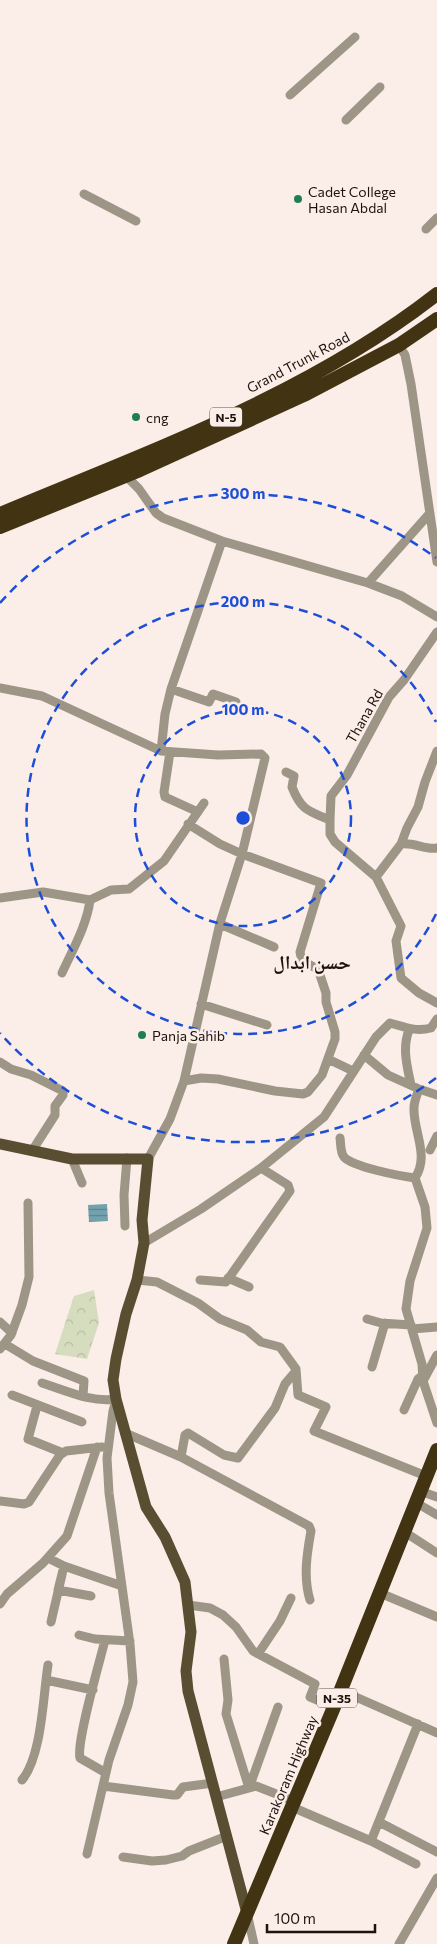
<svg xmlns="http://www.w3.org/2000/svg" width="437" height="1944" font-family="Commissioner,'Noto Naskh Arabic',sans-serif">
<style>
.park{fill:url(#park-crowns)}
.water{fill:url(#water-rules)}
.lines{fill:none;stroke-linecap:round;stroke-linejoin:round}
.minor{stroke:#9d9686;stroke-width:9}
.major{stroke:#594e31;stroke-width:11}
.highway{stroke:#423412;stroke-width:14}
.ring{fill:none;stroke:#1d4ed8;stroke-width:2.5;stroke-dasharray:9 6}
.poi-dot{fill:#1e7e55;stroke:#fbede7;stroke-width:2}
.labels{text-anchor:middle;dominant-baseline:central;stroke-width:5;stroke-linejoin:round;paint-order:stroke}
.shield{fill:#fbede7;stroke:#60544e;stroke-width:1}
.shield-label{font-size:12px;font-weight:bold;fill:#1e130d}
.poi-label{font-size:14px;fill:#1e130d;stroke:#fbede7;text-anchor:start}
.street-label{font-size:14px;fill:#1e130d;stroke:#fbede7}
.district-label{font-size:19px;font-weight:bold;fill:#1e130d;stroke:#fbede7}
.centre{fill:#1d4ed8;stroke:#fbede7;stroke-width:2.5}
.ring-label{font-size:15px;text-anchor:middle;font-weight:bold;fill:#1d4ed8;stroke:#fbede7;stroke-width:5;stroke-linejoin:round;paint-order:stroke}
</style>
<defs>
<pattern id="park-crowns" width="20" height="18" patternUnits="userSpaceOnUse" patternTransform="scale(1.25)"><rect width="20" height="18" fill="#d6ddbe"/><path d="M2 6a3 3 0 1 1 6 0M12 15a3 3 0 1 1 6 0" fill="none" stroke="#b7bda2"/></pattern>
<pattern id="water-rules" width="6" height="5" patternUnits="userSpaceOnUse" patternTransform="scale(1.25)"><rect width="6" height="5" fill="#73a2af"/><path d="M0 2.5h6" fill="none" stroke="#5e838d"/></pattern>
</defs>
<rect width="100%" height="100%" fill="#fbede7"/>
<path class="park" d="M94,1290L99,1323L87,1359L55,1354L74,1296Z"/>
<path class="water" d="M107,1204L108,1221L89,1222L88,1205Z"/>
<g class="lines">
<path class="minor" d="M290,95L355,37
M346,120L380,87
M84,194L136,221
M426,229L437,218
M399,345L405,355L411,384L437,562
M125,475L139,489L156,513L163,518L222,541L368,583L402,596L437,617
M368,583L430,513
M0,688L42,696L161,751L218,755L261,754L265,758L242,854L220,923L184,1081L170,1119L148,1159
M171,689L209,702L213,694L236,702
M161,751L165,714L171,689L222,541
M170,752L164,792L165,797L198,812
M286,772L294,776L292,787C301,810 308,811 330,820V834L335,842L376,877L401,926L396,941L401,978L419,993L437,1003
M330,820L331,796L347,775L389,697L404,680L437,632
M401,844C414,842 425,850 437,848
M376,877L401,844L407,828L418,807L425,782L437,751
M0,898L43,892L90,900L111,890L129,889L164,861L204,803
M220,924L274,947
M62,973C72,951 87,925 90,900
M201,1004L267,1025
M409,1030C402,1048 407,1066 411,1085
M364,1055L388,1075L419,1089C417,1095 414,1101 414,1108C413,1131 430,1156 415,1178
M328,1059L353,1071
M0,1062L11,1069L31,1075L63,1091V1095L55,1106V1115L32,1151
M184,1081L201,1078L218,1079L275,1091L303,1094L308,1092L322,1075L335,1039V1032L326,1002V993L318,969C309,965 301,962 300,952L321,883L242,854L220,844L188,824
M419,1089L437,1095
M340,1138C341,1144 340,1152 344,1157C353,1167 400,1176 415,1178
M430,1150L437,1136
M72,1159L82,1183
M415,1178L425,1207L427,1228L410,1281L406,1309L422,1364L423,1381L437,1423
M125,1226L124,1195L127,1158
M144,1243L201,1209L261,1168L324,1117L376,1037L390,1023C405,1027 415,1032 431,1028L437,1019
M228,1278L249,1287
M137,1280L157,1282L198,1303L220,1319L247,1330L261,1342L280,1347L296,1369L298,1395L326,1407L314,1431L426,1476
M200,1280L226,1282L290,1191L288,1185L261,1168
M367,1319L381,1323L411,1325
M0,1322L12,1333
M412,1329L437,1327
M5,1344L33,1361L84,1381L83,1396
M0,1349L11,1335L22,1305L29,1277L28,1203
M372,1367L385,1323
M423,1381L437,1355
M42,1383C65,1390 91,1403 116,1399
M12,1395L82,1422
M37,1406L28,1439L63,1453
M404,1410L418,1379L423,1375
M125,1433L181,1457L309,1526L311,1531C307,1553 303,1577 310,1600
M181,1457L185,1435L188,1433L224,1455L238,1458L275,1408L285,1384L296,1371
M420,1491L437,1497
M0,1501L24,1504L29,1502L60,1455L66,1451L102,1447
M415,1502L437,1515
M403,1531L437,1553
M48,1558L64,1566L122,1586
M380,1593L437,1617
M0,1604L7,1594L43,1563L67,1536L97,1447
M188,1605L210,1608L223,1615L236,1627L253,1651L315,1684L310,1697L334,1707
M51,1622L64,1566L58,1590L91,1596
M79,1635L95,1639L130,1641
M105,1640C100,1661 76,1742 80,1758L106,1773
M258,1654L280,1621L291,1598
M224,1659L228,1700L226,1714L249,1788L278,1707
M46,1680L93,1690
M340,1690L437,1733
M22,1780C42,1756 43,1696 48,1665
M103,1786L173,1795H177L183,1787L213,1783
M216,1797L256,1786L294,1801
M292,1807L371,1841L416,1864
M379,1822L437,1852
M371,1841L418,1724
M87,1854L109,1760L128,1705L133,1682L130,1644L109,1493L107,1458L113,1411L116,1400
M123,1857L152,1861L166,1860L182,1856L189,1851L227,1836
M247,1913L254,1944
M399,1944L437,1878"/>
<path class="major" d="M0,1144L72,1159H148L142,1220L144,1243L137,1280L126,1314L116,1359L113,1380L116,1399L146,1507L165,1537L185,1582L191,1632L186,1671L188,1691L247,1913"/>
<path class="highway" d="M0,514C150,451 308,395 437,294
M0,527L140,470L304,395L399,345L437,319
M234,1944L334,1707L437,1450"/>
</g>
<g class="ring">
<circle cx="243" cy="818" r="108"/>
<path d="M436 914A216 216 0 1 1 436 722"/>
<path d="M436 1078A324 324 0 0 1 0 1033M0 603A324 324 0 0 1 436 558"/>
</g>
<g class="poi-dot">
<circle cx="298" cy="199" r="5"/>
<circle cx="136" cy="417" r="5"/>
<circle cx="142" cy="1035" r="5"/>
</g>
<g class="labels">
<g class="shield">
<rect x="210" y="407.5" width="32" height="19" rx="4"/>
<rect x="317" y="1688.5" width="40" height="19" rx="4"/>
</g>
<g class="shield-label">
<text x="226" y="417">N-5</text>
<text x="337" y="1698">N-35</text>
</g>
<g class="poi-label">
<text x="308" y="191">Cadet College<tspan x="308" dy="16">Hasan Abdal</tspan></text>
<text x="146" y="417">cng</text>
<text x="152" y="1035">Panja Sahib</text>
</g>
<g class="street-label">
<text transform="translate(298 362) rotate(-28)">Grand Trunk Road</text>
<text transform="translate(364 716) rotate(-60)">Thana Rd</text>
<text transform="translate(288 1775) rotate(-67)">Karakoram Highway</text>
</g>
<g class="district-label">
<text x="312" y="961">حسن ابدال</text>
</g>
</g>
<circle cx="243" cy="818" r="8" class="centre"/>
<g class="ring-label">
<text x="243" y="499">300 m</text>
<text x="243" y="607">200 m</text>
<text x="243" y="715">100 m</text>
</g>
<path d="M267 1924v8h108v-8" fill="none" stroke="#1e130d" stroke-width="2.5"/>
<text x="274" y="1924" font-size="15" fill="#1e130d" stroke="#fbede7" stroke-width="4" paint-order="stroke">100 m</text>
</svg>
